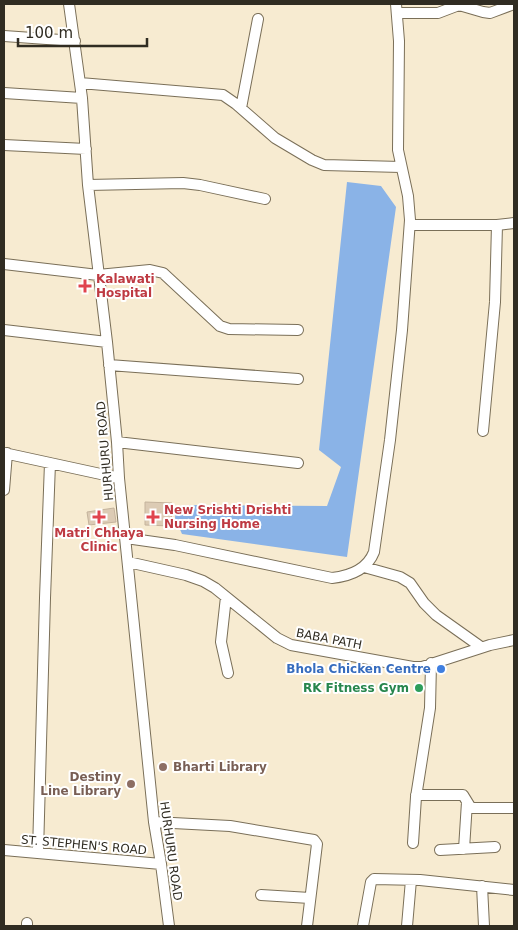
<svg xmlns="http://www.w3.org/2000/svg" width="518" height="930" font-family="'DejaVu Sans',sans-serif">
<style>
.water{fill:#8ab3e7}
.building{fill:#dccbb4;stroke:#c4b39c}
.lines{fill:none;stroke-linecap:round;stroke-linejoin:round}
.street-casing{stroke:#7a6f58;stroke-width:12}
.street{stroke:#fff;stroke-width:10}
.health-dot{fill:#e0444e;stroke:#fff;stroke-width:2}
.shop-dot{fill:#3f7fe0;stroke:#fff;stroke-width:2}
.leisure-dot{fill:#2e9e5b;stroke:#fff;stroke-width:2}
.education-dot{fill:#8d6e63;stroke:#fff;stroke-width:2}
.labels{text-anchor:middle;dominant-baseline:central;stroke-width:4;stroke-linejoin:round;paint-order:stroke}
.health-label{font-size:12px;font-weight:bold;fill:#be3a42;stroke:#fff;text-anchor:start}
.street-label{font-size:12px;fill:#302c22;stroke:#fff}
.shop-label{font-size:12px;font-weight:bold;fill:#366cbe;stroke:#fff;text-anchor:end}
.leisure-label{font-size:12px;font-weight:bold;fill:#27864d;stroke:#fff;text-anchor:end}
.education-label{font-size:12px;font-weight:bold;fill:#785e54;stroke:#fff;text-anchor:start}
</style>
<rect width="100%" height="100%" fill="#f7ebd1"/>
<path class="water" d="M347,182L381,186L396,207L347,557L182,534L175,518L176,508L191,505L327,506L341,467L319,450Z"/>
<path class="building" d="M145,502L172,503L171,526L145,525Z
M114,508L116,522L89,525L87,512Z"/>
<g class="lines">
<defs>
<path id="street" d="M69,4L82,98L88,185L107,342L117,442L119,478L154,822L161,864L169,926
M397,13H438L459,5L483,12L490,13L514,4
M4,36L75,41
M80,83L223,95L236,104L275,138L312,160L324,165L401,167
M4,93L82,98
M241,108L258,19
M4,145L86,149
M88,185L183,183L200,185L265,199
M410,225H497L514,223
M4,264L98,275L150,270L163,273L220,326L229,329L298,330
M4,330L107,342
M109,365L298,379
M483,431L495,302L497,225
M117,442L298,463
M4,453L119,478
M4,490L7,453
M126,538L175,545L332,578C350,576 367,570 374,552L390,440L402,330L410,220L408,196L398,150L399,41L396,4
M128,562L186,575L203,581L215,588L277,638L291,645L413,667H422L490,645L514,640
M364,567L400,577L410,583L424,603L436,615L481,647
M226,597L221,642L228,673
M416,795H463L471,808H514
M154,822L230,826L314,840L317,844L307,926
M413,843L416,797L430,708L431,663
M464,849L467,802
M4,850L161,864
M440,850L495,847
M38,852L45,598L50,463
M482,886L484,926
M261,895L310,898
M27,923V926
M363,926L371,882L374,879L420,880L514,890
M407,926L411,880"/>
</defs>
<use href="#street" class="street-casing"/>
<use href="#street" class="street"/>
</g>
<g class="health-dot">
<path d="M82.5 278.5h5v5h5v5h-5v5h-5v-5h-5v-5h5z"/>
<path d="M96.5 509.5h5v5h5v5h-5v5h-5v-5h-5v-5h5z"/>
<path d="M150.5 509.5h5v5h5v5h-5v5h-5v-5h-5v-5h5z"/>
</g>
<circle class="shop-dot" cx="441" cy="669" r="5"/>
<circle class="leisure-dot" cx="419" cy="688" r="5"/>
<g class="education-dot">
<circle cx="163" cy="767" r="5"/>
<circle cx="131" cy="784" r="5"/>
</g>
<g class="labels">
<g class="health-label">
<text x="96" y="279">Kalawati<tspan x="96" dy="14">Hospital</tspan></text>
<text x="164" y="510">New Srishti Drishti<tspan x="164" dy="14">Nursing Home</tspan></text>
<text x="99" y="533" text-anchor="middle">Matri Chhaya<tspan x="99" dy="14">Clinic</tspan></text>
</g>
<g class="street-label">
<text transform="translate(105 451) rotate(-95)">HURHURU ROAD</text>
<text transform="translate(329 639) rotate(11)">BABA PATH</text>
<text transform="translate(84 845) rotate(5)">ST. STEPHEN'S ROAD</text>
<text transform="translate(171 851) rotate(82)">HURHURU ROAD</text>
</g>
<g class="shop-label">
<text x="431" y="669">Bhola Chicken Centre</text>
</g>
<g class="leisure-label">
<text x="409" y="688">RK Fitness Gym</text>
</g>
<g class="education-label">
<text x="173" y="767">Bharti Library</text>
<text x="121" y="777" text-anchor="end">Destiny<tspan x="121" dy="14">Line Library</tspan></text>
</g>
</g>
<rect width="518" height="930" fill="none" stroke="#302c22" stroke-width="10"/>
<path d="M18 38v8h129v-8" fill="none" stroke="#302c22" stroke-width="2.5"/>
<text x="25" y="38" font-size="15" fill="#302c22" stroke="#ffffff" stroke-width="4" paint-order="stroke">100 m</text>
</svg>
